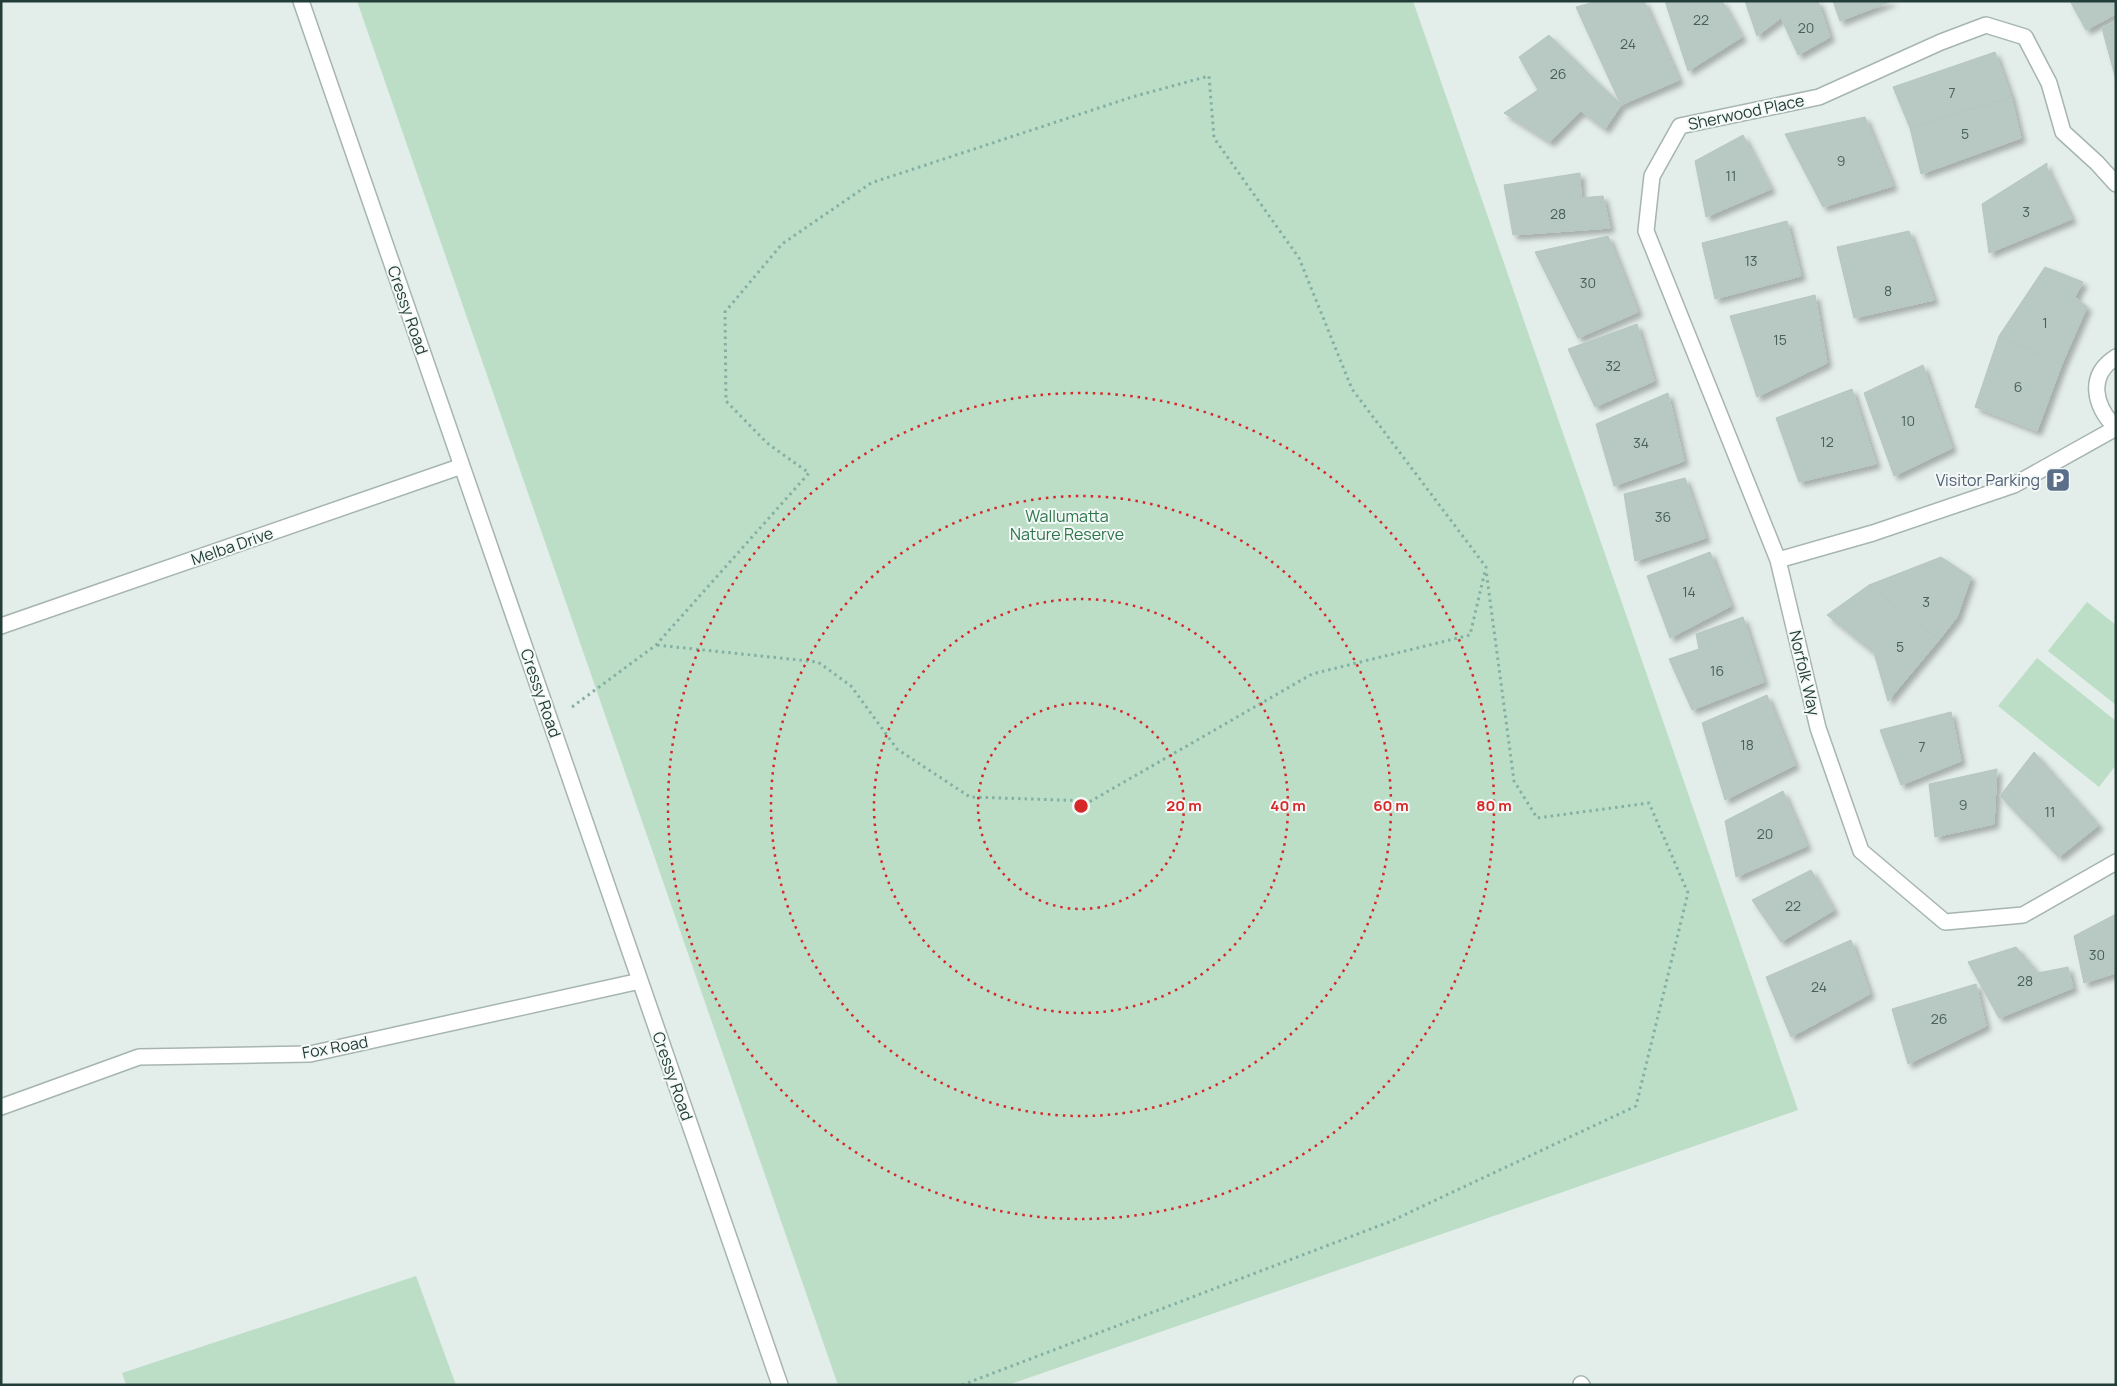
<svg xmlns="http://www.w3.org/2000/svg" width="2117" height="1386" font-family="Manrope,sans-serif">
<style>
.green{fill:#bcdec7}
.building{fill:#b8c8c2;stroke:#b6c6c0;filter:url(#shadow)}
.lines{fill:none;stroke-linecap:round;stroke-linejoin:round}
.lane-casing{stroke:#a6b5b0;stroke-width:18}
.street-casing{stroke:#a6b5b0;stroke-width:18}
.path{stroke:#84b0a4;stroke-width:3;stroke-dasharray:2.5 4;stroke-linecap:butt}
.lane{stroke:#fff;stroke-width:15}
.street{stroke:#fff;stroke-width:15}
.ring{fill:none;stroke:#d62828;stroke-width:2.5;stroke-dasharray:2.5 5}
.labels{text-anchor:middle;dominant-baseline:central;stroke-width:4;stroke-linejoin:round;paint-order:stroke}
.number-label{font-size:14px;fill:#48605a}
.street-label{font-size:16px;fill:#233e38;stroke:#f4f9f7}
.service-label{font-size:16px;fill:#4e5e75;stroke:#f4f9f7;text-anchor:end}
.park-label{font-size:16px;fill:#2d754b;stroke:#f4f9f7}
.centre{fill:#d62828;stroke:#f4f9f7;stroke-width:2.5}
.ring-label{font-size:15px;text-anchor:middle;font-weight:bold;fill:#d62828;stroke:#f4f9f7;stroke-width:4;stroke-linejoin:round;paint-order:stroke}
</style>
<defs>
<filter id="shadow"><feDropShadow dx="4.5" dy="4.5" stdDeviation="2.5" flood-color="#0004"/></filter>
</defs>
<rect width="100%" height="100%" fill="#e3ede9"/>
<path class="green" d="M357,1H1413L1798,1110L1008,1385H838Z
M2087,602L2116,625V705L2048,651Z
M2037,658L2116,721V765L2099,787L1998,706Z
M416,1276L456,1385H126L122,1373Z"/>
<path class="building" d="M1598,1H1644L1679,80L1621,105L1576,7Z
M1665,1H1722L1742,37L1688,71Z
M1745,1H1818L1830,37L1798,55L1781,18L1757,36Z
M1833,1H1892L1840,21Z
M2070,1H2116V14L2086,30Z
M2116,21V80L2102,28Z
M1549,35L1621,105L1605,129L1581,111L1550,142L1504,113L1538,90L1519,57Z
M1995,52L2011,97L1910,128L1893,87Z
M2011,97L2021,138L1921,174L1910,128Z
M1865,117L1893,186L1823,207L1785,134Z
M1743,135L1771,189L1706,217L1695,161Z
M2047,163V168L2072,219L1989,253L1982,204Z
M1580,173L1581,198L1603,196L1610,228L1513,235L1504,185Z
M1787,221L1801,276L1715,299L1702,243Z
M1909,231L1934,300L1854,318L1837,247Z
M1608,236L1638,312L1578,338L1535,252Z
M2045,267L2083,282L2075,297L2087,307L2062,364L1999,336Z
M1815,295L1827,363L1757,397L1730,316Z
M1637,324L1654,381L1595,407L1568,349Z
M1999,336L2062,364L2037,431L1975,407Z
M1923,365L1952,448L1894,476L1864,393Z
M1852,389L1876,464L1799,482L1776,418Z
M1668,393L1684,461L1614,486L1596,424Z
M1685,478L1706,538L1635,561L1624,494Z
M1710,552L1731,606L1670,638L1647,576Z
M1941,557L1971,577L1957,617L1939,640L1869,585Z
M1869,585L1939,640L1888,701L1874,653L1827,615Z
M1743,617L1764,682L1692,710L1669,659L1699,649L1696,634Z
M1767,695L1795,765L1725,800L1702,723Z
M1951,712L1961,761L1901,785L1880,730Z
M2034,752L2099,825L2059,857L2000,796Z
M1997,769L1994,824L1935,837L1929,784Z
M1783,791L1807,846L1736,877L1725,821Z
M1811,870L1834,910L1781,942L1752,900Z
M2116,914V973L2084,983L2074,936Z
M1851,940L1870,994L1791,1037L1766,977Z
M2016,947L2038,973L2068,967L2073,988L1999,1018L1968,962Z
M1976,984L1986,1026L1908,1064L1892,1009Z"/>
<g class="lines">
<defs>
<path id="lane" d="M2116,184L2097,163L2063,132L2049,83L2025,37L1986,25L1941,42L1819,97L1680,126L1652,176L1646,231L1778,560L1818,728L1861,851L1945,922L2023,915L2116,862
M2116,357C2086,376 2095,407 2116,428
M1778,560L1873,533L2014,485L2116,428"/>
<path id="street" d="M301,1L780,1385
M1,626L462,466
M1,1107L139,1057L310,1054L640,981
M1581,1384L1582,1385"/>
</defs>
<use href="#lane" class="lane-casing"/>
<use href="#street" class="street-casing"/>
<path class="path" d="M572,707L656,645L809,473L767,443L726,401L725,312L782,244L871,183L1132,97L1209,76L1214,138L1299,258L1352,389L1486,567L1470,635L1312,674L1091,801L970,797L897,749L851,686L818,662L656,645
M962,1385L1389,1222L1636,1106L1688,893L1649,803L1537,818L1514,781L1486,570"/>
<use href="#lane" class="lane"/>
<use href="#street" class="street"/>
</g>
<g class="ring">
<circle cx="1081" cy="806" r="103"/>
<circle cx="1081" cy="806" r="207"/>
<circle cx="1081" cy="806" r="310"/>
<circle cx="1081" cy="806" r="413"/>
</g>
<defs>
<symbol id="parking-square" viewBox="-11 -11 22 22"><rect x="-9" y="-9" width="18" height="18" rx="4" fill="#5c6f8a" stroke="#f4f9f7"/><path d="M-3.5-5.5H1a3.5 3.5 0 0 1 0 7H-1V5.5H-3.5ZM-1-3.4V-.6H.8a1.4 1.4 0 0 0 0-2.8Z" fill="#fff"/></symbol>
</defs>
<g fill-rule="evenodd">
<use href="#parking-square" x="2044" y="466" width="28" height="28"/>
</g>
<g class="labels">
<g class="number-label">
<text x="1701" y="19">22</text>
<text x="1806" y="27">20</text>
<text x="1628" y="43">24</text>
<text x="1558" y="73">26</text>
<text x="1952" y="92">7</text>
<text x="1965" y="133">5</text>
<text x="1841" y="160">9</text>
<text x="1731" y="175">11</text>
<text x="2026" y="211">3</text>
<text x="1558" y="213">28</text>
<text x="1751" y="260">13</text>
<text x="1588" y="282">30</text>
<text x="1888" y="290">8</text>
<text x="2045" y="322">1</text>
<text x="1780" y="339">15</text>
<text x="1613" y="365">32</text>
<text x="2018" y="386">6</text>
<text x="1908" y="420">10</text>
<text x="1827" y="441">12</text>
<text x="1641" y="442">34</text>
<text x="1663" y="516">36</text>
<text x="1689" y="591">14</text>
<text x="1926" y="601">3</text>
<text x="1900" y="646">5</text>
<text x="1717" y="670">16</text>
<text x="1747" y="744">18</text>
<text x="1922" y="746">7</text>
<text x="1963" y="804">9</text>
<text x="2050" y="811">11</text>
<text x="1765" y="833">20</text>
<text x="1793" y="905">22</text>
<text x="2097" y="954">30</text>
<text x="2025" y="980">28</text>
<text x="1819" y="986">24</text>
<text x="1939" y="1018">26</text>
</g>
<g class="street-label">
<text transform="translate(1746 112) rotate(-12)">Sherwood Place</text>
<text transform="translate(408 310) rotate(71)">Cressy Road</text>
<text transform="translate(232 546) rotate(-19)">Melba Drive</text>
<text transform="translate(1805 673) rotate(77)">Norfolk Way</text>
<text transform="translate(541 693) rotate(71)">Cressy Road</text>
<text transform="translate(335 1047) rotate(-10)">Fox Road</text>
<text transform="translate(673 1076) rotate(71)">Cressy Road</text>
</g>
<g class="service-label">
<text x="2040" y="480">Visitor Parking</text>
</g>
<g class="park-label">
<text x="1067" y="516">Wallumatta<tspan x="1067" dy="18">Nature Reserve</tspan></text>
</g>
</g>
<circle cx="1081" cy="806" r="8" class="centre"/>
<g class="ring-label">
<text x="1184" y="811">20 m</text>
<text x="1288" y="811">40 m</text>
<text x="1391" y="811">60 m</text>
<text x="1494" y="811">80 m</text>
</g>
<rect width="2117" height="1386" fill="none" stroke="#233e38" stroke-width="5"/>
</svg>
